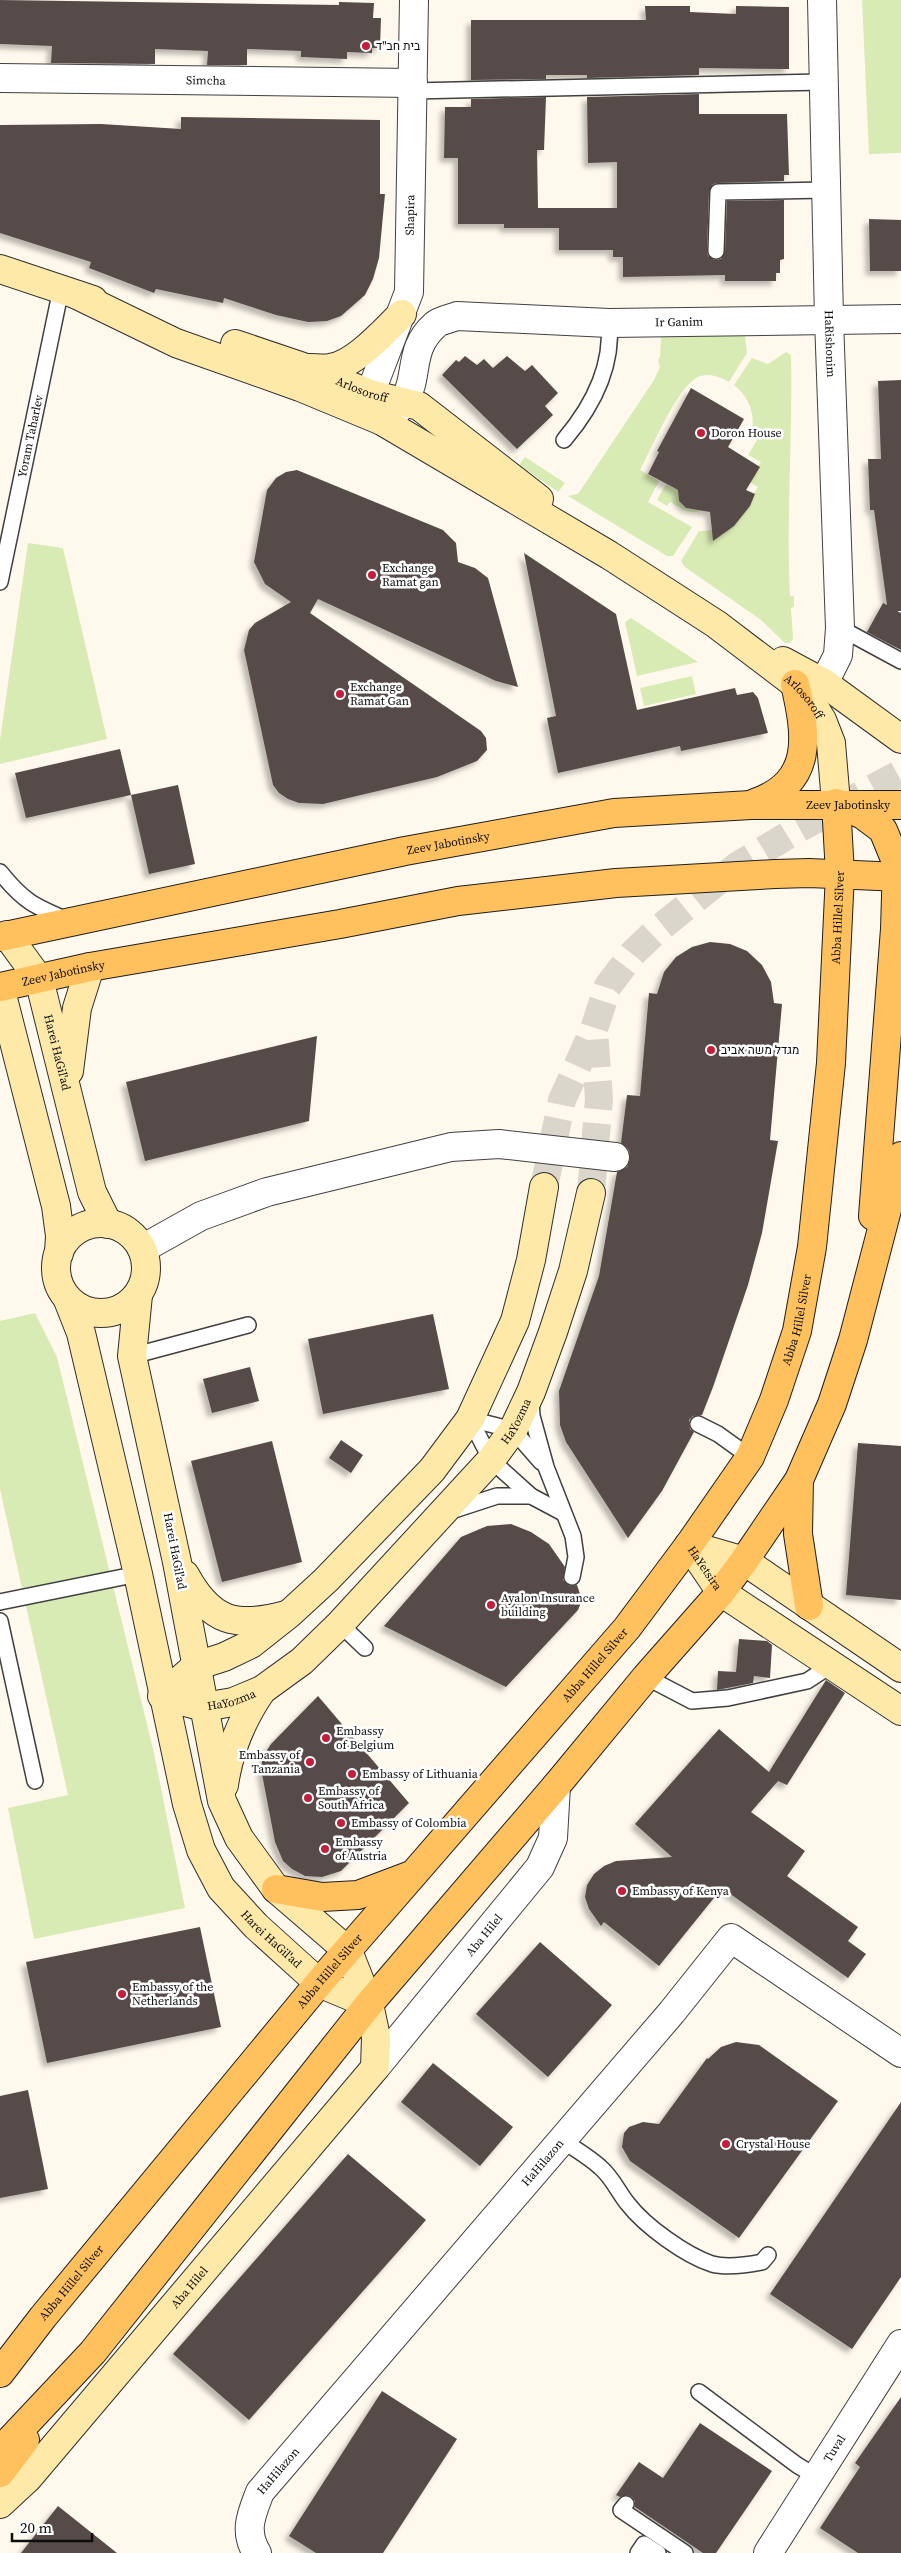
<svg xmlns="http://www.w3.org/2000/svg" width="901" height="2553" font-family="'Source Serif 4',Heebo,serif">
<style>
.green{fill:#d9ebb4}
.building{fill:#564c49;filter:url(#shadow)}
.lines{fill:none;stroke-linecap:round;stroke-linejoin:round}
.secondary-tunnel{stroke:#dbd6cb;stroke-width:28;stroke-dasharray:28 14;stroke-linecap:butt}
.lane-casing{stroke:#404040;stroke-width:18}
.street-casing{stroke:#404040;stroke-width:30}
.secondary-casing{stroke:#2f2f2f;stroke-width:30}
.primary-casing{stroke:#1e1e1e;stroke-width:30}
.lane{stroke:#fff;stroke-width:15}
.street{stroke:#fff;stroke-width:28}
.secondary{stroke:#ffe9a8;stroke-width:28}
.primary{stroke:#ffc15d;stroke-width:28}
.poi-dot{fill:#c41e3d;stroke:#fff;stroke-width:2}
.labels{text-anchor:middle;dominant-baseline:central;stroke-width:5;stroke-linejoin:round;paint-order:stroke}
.poi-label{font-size:12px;fill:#0d0d0d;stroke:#fff;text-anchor:start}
.street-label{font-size:12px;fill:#0d0d0d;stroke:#fff}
</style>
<defs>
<filter id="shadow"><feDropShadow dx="-4.5" dy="4.5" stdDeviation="2.5" flood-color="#0004"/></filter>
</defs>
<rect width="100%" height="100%" fill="#fff9ed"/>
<path class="green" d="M862,0H901V153L869,154Z
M745,335L747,353L729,382C718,376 707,372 696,378C676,390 652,448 640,470L659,481L648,502L692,527L673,556H667L568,496L578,494L654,380L660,367L658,360L660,357L661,337Z
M786,352L791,355C793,435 786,515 790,596H794V607L791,608L793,639L790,643H785L761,620L685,567L681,561L699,531C732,532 743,511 758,487L748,481L761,462L748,455L760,435L752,430C755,412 748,396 734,385L752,358L768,364Z
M525,457L565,483L558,492L519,465Z
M666,484L680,491L679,501C687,512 695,510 706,507C693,518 683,509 670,502L667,506L657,500Z
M28,543L63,548L107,739L0,764V740Z
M631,618L698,662L637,676L625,622Z
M692,676L696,694L644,706L640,688Z
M35,1313L57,1357L154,1753L185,1908L34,1939L8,1808L68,1795L0,1489V1321Z"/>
<path class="building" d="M0,0L339,5V2L374,3L373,18H381L380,48H372V53L347,52V59L301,57V51L247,49V65H207L208,51L155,49V64L51,63L52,46L0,44Z
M645,6H690V12L736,14V6L789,7V69L699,68V75L587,78V75H546V79L471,80V20H646Z
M699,94V114H787L789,175H784V181L718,183L713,184L709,192L707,251L708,256L715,260L721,259L725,252L727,201L784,200V259L780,260V273H776V281H725V275L623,277V257H613V250H559V228H504V224H458V158H444L445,107H471V99L546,97L544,150H537L538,208H617V162L588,163L587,97Z
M181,117L380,120V194H385L379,258L373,279L365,295L341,316L327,321L308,322L276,315L224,298L223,303L156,289L154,293L89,268L91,262L0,233V125L101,124L181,129Z
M869,219L901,220V271H870Z
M465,356L477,365L484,359L493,368L507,356L525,371L532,365L558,393L545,406L553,415L517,449L442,375L456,360L459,362Z
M901,380V611H897L901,613V650L867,632L883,603L887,605L874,510H870L868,459H881L878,381Z
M691,388L744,419L728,447L760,467L746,490L755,494L750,506L734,526L713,541L710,512L686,508L679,501L678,490L648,474L659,452L657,451Z
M297,470L443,530L456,543L458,562L475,568L488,578L518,687L496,681L318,599L310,613L481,731L486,738L487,750L477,761L437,777L323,804L299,803L288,799L279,793L273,785L244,650L249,630L255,623L291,602L265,584L254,562L267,490L276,478L286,472Z
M524,553L616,614L637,710L735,688L737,695L753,692L758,698L768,733L681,751L680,746L558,773L547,718L556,716Z
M120,749L131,795L26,818L15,773Z
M178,785L195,864L149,874L131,795Z
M710,942L730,944L747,951L762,965L771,982L774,1003L782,1004L770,1140L778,1141L762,1233L748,1285L713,1387L702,1415L693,1416L689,1420L690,1429L694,1432L662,1491L628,1538L566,1442L560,1425L559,1391L599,1276L617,1172L627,1167L630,1159L629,1150L621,1143L627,1095L640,1096L649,993L657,994L664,972L676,957L692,947Z
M317,1036L309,1121L145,1161L126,1082Z
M433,1314L449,1389L323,1414L308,1339Z
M250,1367L259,1401L212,1413L203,1379Z
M341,1440L363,1455L351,1473L329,1458Z
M272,1441L302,1562L222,1582L191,1461Z
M858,1443L901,1446V1600L846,1595Z
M511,1524L531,1532L549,1544L565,1567L563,1580L570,1586L577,1585L582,1600L578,1610L506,1687L384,1626L461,1537L487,1526Z
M739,1639L767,1641L772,1645L770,1678L754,1676L753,1683L717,1690L718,1671L736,1672Z
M826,1680L845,1693L787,1785L778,1781L751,1812L805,1851L787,1876L858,1927L848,1941L866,1954L848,1978L722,1888L659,1966L604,1922L601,1926L589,1909L585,1897L587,1885L594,1874L604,1866L616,1861L672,1857L635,1824L719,1729L769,1772Z
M318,1696L409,1803L341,1871L322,1877L305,1876L292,1869L283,1861L275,1842L262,1774V1758L271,1744Z
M200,1927L221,2027L47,2063L26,1962Z
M540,1942L612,2005L548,2077L476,2014Z
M736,2042L759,2045L838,2101L739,2238L630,2161L622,2147L624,2133L629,2127L643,2122L659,2124L707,2058L708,2059L721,2047Z
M433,2063L513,2127L480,2166L401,2102Z
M28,2090L48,2189L0,2198V2096Z
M901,2102V2277L852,2349L770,2294Z
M348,2154L426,2220L249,2420L173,2354Z
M382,2391L457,2439L383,2553H316L289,2536Z
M901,2397V2553H858L820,2528L860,2467L855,2463Z
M700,2423L772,2471L716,2553H703L635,2507V2501L632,2497L627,2495L620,2497L616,2495L639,2462L663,2478Z
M58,2506L117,2553H21Z"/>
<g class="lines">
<path class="secondary-tunnel" d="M544,1187L562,1100L594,1029L608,986L633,953L656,931L737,866L798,829L901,773
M591,1193L599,1099L594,1030"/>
<defs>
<g id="lane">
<path d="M413,91L823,82"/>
<path d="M716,251L718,192L826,190"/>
<path d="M564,440C592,407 613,367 609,323"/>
<path id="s1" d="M0,582L61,289"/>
<path d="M840,628L901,661"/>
<path d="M0,872C23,901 34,906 67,920"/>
<path d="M132,1356L248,1325"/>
<path d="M531,1401L532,1416L546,1467L573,1536L576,1557L572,1577"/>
<path d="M470,1419L491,1460L531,1496L563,1513"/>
<path d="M470,1419L513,1430L541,1462"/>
<path d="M698,1424L718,1434L750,1457"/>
<path d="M448,1512L497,1496H531"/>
<path d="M0,1602L138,1574"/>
<path d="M0,1621L35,1781"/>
<path d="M340,1624L365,1648"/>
<path d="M646,1677L692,1701L728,1698L807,1681L833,1664"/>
<path d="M562,2140C575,2149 589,2157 600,2167C613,2178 618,2192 628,2204C645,2226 685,2255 712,2264C727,2268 747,2265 762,2262L768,2255"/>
<path d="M699,2392L797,2465L817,2477"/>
<path d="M626,2504L621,2510L685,2553"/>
<path d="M638,2553L644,2544L658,2553"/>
</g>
<g id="street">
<path id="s2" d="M414,0L409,292L370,394L382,421C391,416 400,410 405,400C419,375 408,349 435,325C440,320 450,319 457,316L609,323L901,319"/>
<path id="s3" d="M822,0L829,319L840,628L838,655L824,683"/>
<path id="s4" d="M0,78L413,83"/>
<path d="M142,1249L201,1216L267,1192L451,1147L499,1144L615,1157"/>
<path id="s5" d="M375,2068L540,1867L553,1838L556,1786"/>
<path id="s6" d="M257,2553C243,2531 252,2513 260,2492L672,2012L731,1938L901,2053"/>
<path id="s7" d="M768,2553L901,2344"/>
</g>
<g id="secondary">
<path d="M0,269L93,300"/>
<path id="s8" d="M77,295L176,343L300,387L382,421L609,555L716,624L795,684L811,702L822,720L831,743L836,803"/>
<path id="s9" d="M235,344L306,368L370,394L419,406L539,499"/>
<path d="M310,368C317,368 324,369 330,368C355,365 384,331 402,314"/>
<path d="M783,661L824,683L901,739"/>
<path id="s10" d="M7,935L39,979L92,1192L108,1224"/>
<path d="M0,987L56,1206L60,1236L59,1253"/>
<path d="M69,1071L77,1008L90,967"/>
<circle cx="101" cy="1268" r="45"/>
<path id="s11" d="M68,1300L81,1333L138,1574L187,1804L201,1850L221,1888L256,1926L319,1983L369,2004"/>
<path id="s12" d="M689,1545L721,1592L901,1711"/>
<path d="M689,1545L744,1561L901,1668"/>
<path d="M185,1575C210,1621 235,1629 286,1615"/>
<path d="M162,1696L196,1666L224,1657L251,1644L289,1614L326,1580L432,1470L470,1419L515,1321L531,1260L544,1187"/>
<path id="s13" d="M185,1702L204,1707L233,1702L262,1690L302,1661L340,1624L491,1460L513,1430L531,1392L553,1332L573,1271L591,1193"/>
<path d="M224,1785C229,1749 242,1719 262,1690"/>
<path id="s14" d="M0,2504L28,2478L375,2068L376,2037L369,2004L348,1951L276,1889L239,1838L222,1801L177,1562L132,1356L138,1295"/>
</g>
<g id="primary">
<path d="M755,803C814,782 807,736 795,684"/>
<path d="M842,806L863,815L883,830L897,864L895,929L873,1216"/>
<path id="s15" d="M0,937L405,851L614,813L751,805H901"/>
<path id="s16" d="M0,987L90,967L340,924L458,901L616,883L775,874L809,873L901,877"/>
<path d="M799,1480L798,1534L809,1606"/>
<path d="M276,1889L322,1897L358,1895L411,1875"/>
<path id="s17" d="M0,2373L43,2317L319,1983L627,1628L689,1545L750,1457L774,1400L797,1331L812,1247L831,1063L840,874L836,803"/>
<path d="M0,2451L93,2352L369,2004L556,1786L646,1677L721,1592L744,1561L799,1480L832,1404L853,1340L901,1156"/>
<path d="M0,2473L25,2440"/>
</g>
</defs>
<use href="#lane" class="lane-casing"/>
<use href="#street" class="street-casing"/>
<use href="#secondary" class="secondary-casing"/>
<use href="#primary" class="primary-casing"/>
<use href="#lane" class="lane"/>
<use href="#street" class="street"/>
<use href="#secondary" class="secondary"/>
<use href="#primary" class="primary"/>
</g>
<g class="poi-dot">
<circle cx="366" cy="46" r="5"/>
<circle cx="701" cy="433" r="5"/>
<circle cx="372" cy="575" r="5"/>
<circle cx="340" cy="694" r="5"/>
<circle cx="711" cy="1050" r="5"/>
<circle cx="491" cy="1605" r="5"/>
<circle cx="326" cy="1738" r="5"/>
<circle cx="310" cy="1762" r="5"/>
<circle cx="352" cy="1774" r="5"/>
<circle cx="308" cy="1798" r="5"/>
<circle cx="341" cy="1823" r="5"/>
<circle cx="325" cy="1849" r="5"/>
<circle cx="622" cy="1891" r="5"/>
<circle cx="122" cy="1994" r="5"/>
<circle cx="726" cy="2144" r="5"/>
</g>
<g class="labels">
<g class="poi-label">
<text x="376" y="46">בית חב"ד</text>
<text x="711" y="433">Doron House</text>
<text x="382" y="568">Exchange<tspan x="382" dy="14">Ramat gan</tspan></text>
<text x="350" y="687">Exchange<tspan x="350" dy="14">Ramat Gan</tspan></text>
<text x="721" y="1050">מגדל משה אביב</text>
<text x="501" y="1598">Ayalon Insurance<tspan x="501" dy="14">building</tspan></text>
<text x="336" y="1731">Embassy<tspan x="336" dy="14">of Belgium</tspan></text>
<text x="300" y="1755" text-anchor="end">Embassy of<tspan x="300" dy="14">Tanzania</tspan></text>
<text x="362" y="1774">Embassy of Lithuania</text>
<text x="318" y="1791">Embassy of<tspan x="318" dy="14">South Africa</tspan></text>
<text x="351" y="1823">Embassy of Colombia</text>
<text x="335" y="1842">Embassy<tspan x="335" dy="14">of Austria</tspan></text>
<text x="632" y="1891">Embassy of Kenya</text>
<text x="132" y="1987">Embassy of the<tspan x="132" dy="14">Netherlands</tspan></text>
<text x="736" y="2144">Crystal House</text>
</g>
<g class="street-label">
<text stroke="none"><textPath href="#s4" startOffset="206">Simcha</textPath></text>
<text transform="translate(410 215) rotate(-89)">Shapira</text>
<text stroke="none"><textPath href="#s2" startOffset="791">Ir Ganim</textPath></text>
<text stroke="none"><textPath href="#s3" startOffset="344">HaRishonim</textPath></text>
<text stroke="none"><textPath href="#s9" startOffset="135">Arlosoroff</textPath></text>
<text stroke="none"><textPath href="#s1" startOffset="149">Yoram Taharlev</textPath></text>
<text stroke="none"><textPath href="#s8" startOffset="836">Arlosoroff</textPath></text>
<text stroke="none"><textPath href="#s15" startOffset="861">Zeev Jabotinsky</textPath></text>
<text stroke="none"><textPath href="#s15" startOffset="458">Zeev Jabotinsky</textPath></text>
<text stroke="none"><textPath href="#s17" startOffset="1735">Abba Hillel Silver</textPath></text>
<text stroke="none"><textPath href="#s16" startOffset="65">Zeev Jabotinsky</textPath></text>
<text stroke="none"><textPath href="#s10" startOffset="130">Harei HaGil'ad</textPath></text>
<text stroke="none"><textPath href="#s17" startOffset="1330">Abba Hillel Silver</textPath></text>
<text stroke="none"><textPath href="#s13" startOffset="452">HaYozma</textPath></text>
<text transform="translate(175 1551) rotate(79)">Harei HaGil'ad</text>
<text stroke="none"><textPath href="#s12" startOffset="28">HaYetsira</textPath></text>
<text stroke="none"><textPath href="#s17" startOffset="925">Abba Hillel Silver</textPath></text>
<text stroke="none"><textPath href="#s13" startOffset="48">HaYozma</textPath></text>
<text stroke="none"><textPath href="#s5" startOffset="172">Aba Hilel</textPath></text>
<text stroke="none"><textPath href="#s11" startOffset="681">Harei HaGil'ad</textPath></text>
<text stroke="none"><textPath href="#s17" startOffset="520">Abba Hillel Silver</textPath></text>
<text stroke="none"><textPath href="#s6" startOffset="498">HaHilazon</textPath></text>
<text stroke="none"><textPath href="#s17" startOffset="115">Abba Hillel Silver</textPath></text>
<text stroke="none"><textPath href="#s14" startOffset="288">Aba Hilel</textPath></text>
<text stroke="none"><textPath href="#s7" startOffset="124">Tuval</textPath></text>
<text stroke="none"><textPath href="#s6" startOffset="92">HaHilazon</textPath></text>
</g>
</g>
<path d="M12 2533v8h80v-8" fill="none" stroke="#0d0d0d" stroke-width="2.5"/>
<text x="20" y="2533" font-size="15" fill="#0d0d0d" stroke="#ffffff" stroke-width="4" paint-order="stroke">20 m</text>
</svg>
